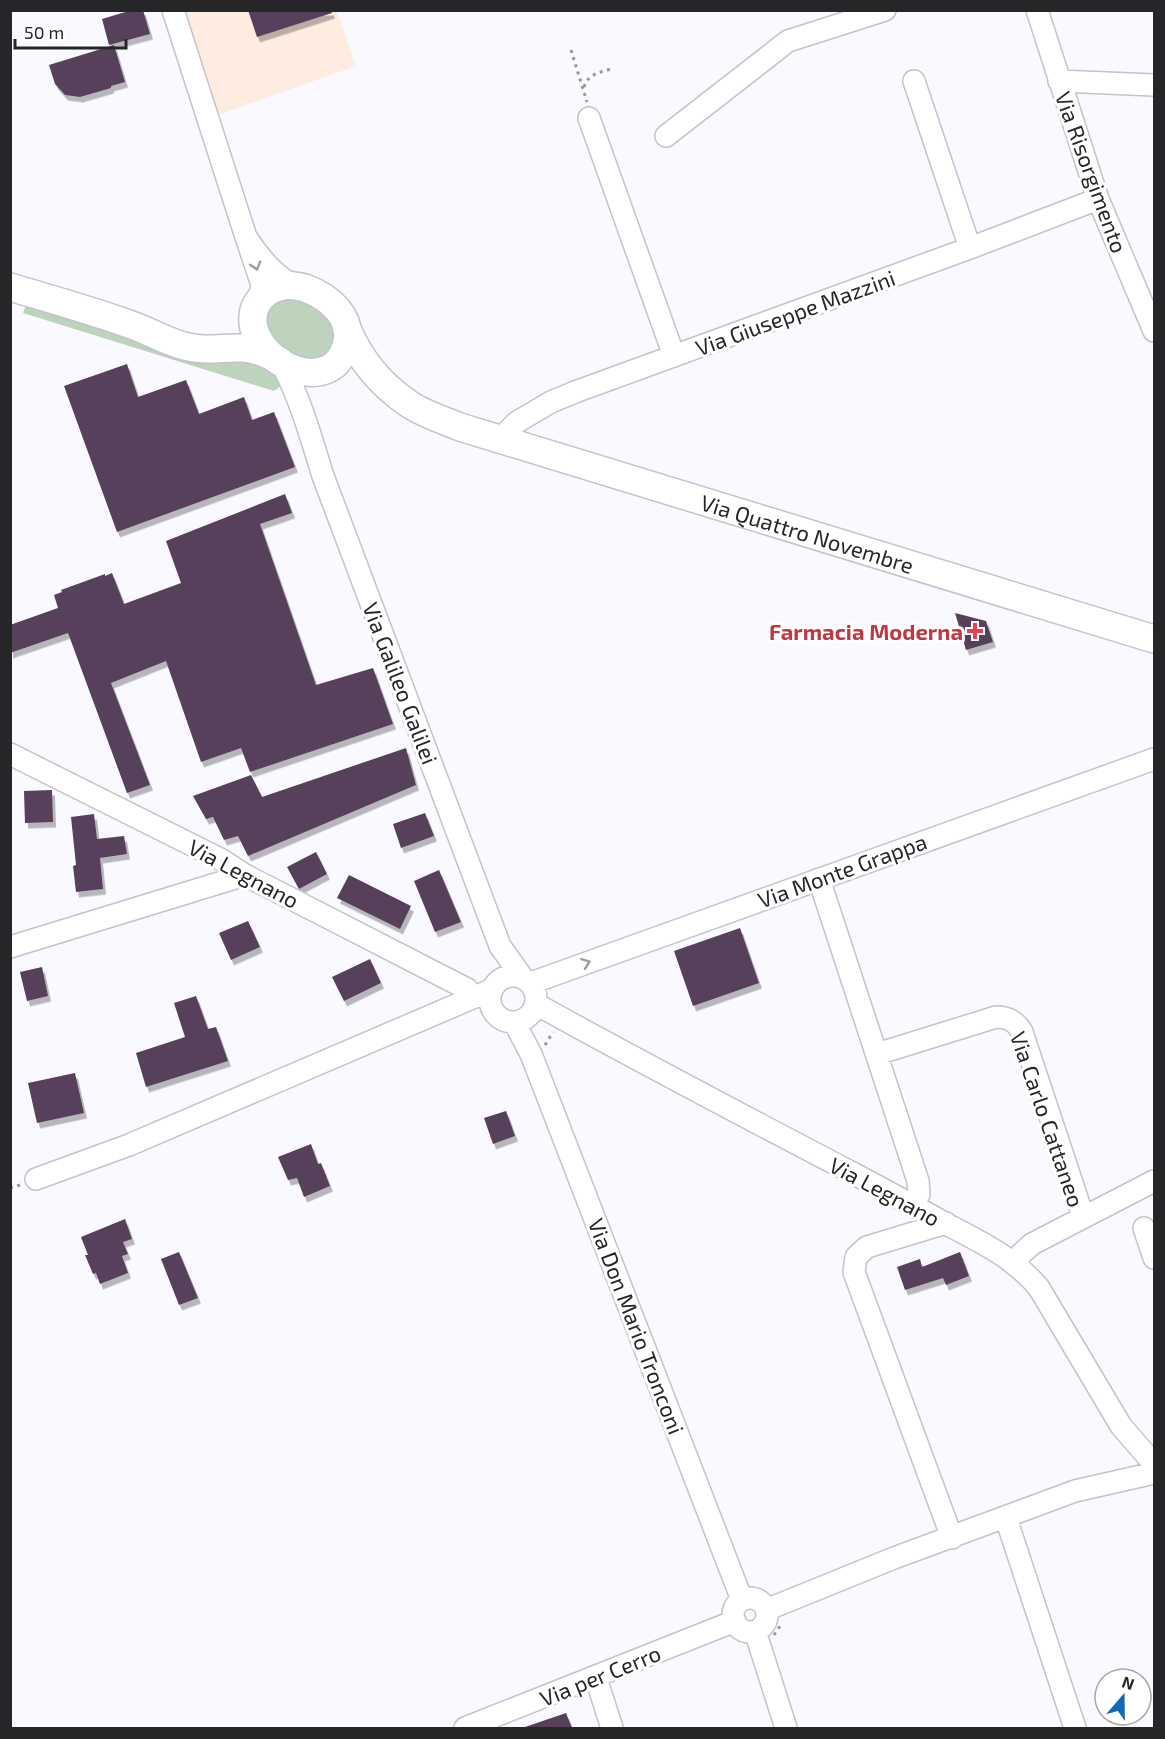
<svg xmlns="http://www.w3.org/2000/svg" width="1165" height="1739" font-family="'Exo 2',sans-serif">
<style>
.commercial{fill:#feece1}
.green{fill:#bdd3bc}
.building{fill:#563f5c;filter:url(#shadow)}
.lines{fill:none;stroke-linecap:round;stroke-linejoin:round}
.minor-casing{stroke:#c3c3ca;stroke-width:24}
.major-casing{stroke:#c3c3ca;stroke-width:30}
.path{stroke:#99999d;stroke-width:3;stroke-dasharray:3 4.5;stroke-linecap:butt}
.minor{stroke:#fff;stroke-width:21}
.major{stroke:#fff;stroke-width:27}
.oneway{stroke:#9d9d9e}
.health-dot{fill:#e0444e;stroke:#fff;stroke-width:2}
.labels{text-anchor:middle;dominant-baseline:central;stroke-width:6;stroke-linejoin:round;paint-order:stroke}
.street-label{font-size:22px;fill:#262628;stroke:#fff}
.health-label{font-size:22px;font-weight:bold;fill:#be3a42;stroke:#fff;text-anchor:end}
</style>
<defs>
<filter id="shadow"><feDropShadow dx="3" dy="5.5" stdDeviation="0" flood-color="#0004"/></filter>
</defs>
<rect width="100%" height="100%" fill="#f9f9ff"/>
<path class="commercial" d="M183,11H337L356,66L218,115Z"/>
<path class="green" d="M293,294L332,318L337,347L313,363L284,352L264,327L266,307Z
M27,302L265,360L284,384L274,391L23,313Z"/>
<path class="building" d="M132,10H143L150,34L109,45L102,19Z
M248,10H331L332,13L257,37Z
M114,45L125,82L111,86V88L80,97L65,95L55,84L49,65Z
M127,364L138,397L186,380L199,414L244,397L252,420L274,412L295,467L117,532L64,386Z
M285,494L292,513L260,524L316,685L373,668L393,724L250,772L241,748L201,762L166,661L111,683L150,785L127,793L68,633L10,653V625L58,608L54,595L62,592L61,590L105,574V576L112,573L124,604L181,583L166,541Z
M955,613L986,621L993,642L966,650Z
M406,748L416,785L248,856L238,836L224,840L213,817L206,819L193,796L251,775L262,797Z
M52,790L53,822L25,823L24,791Z
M425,813L434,836L401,848L393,824Z
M94,814L97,839L124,836L127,854L100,858L103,889L76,892L73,866L76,865L71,817Z
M316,852L327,874L299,889L287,867Z
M439,870L461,922L435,932L414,881Z
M349,875L411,906L400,929L337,898Z
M248,921L260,947L231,960L219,933Z
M740,928L759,983L693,1006L674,951Z
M370,959L381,983L344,1001L332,977Z
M42,967L48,996L27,1001L20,972Z
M196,996L208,1029L216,1027L228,1061L146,1087L136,1053L185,1037L174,1003Z
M75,1073L84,1113L37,1123L28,1083Z
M506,1111L515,1136L493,1144L484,1118Z
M311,1144L318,1164L321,1163L330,1186L304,1197L297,1178L288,1180L278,1157Z
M125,1219L132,1239L123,1242L128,1254L122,1256L128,1273L100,1284L96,1273L93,1274L85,1255H88L81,1237Z
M179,1252L198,1298L179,1305L161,1259Z
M960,1252L969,1276L946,1285L943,1278L905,1290L897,1267L920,1259L922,1267Z
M566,1713L572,1728H526L525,1727Z"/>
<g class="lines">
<defs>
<path id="minor" d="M173,10L246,237
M1037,10L1098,199L1154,331
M914,81L970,248
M1059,81L1154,85
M589,118L674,356
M666,136L788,41L885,10
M258,304L262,285L246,237C260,258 273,274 294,286
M281,362C300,398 311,437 323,476L500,946L522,977
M500,439L517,422L551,402L575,392L970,248L1098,199
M10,754L222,860L245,875L467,989L472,997
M819,879L918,1181L919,1194L914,1206
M10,947L245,875
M490 999a23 23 0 1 1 46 0a23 23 0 1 1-46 0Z
M531,983L1154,759
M536,1004C644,1064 753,1121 862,1178C892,1194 921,1210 950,1226C983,1243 1015,1259 1039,1288L1121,1426L1154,1464
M514,1022L531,1054L742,1600
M877,1054L996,1017C1008,1017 1016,1021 1022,1032L1083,1216
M36,1179L129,1145L491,990
M946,1223L867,1247L856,1257L854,1272L952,1538
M1144,1228L1154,1258
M1015,1264L1021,1254L1032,1244L1154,1181
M1006,1518L1075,1728
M733 1615a17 17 0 1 1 34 0a17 17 0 1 1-34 0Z
M766,1610L894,1558L1075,1491L1154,1473
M755,1631L786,1728
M596,1678L612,1728
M465,1728L735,1621"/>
<g id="major">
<path d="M287,285C292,286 299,286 305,288C330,297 354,318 346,346C343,355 339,363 330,368C288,390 222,324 269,291C274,288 281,287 287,285Z"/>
<path d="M10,287C50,299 90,310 129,324C147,330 165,341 184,346C207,352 221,347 243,348C257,349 270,355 281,362"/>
<path id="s1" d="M347,329C361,361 380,384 409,404C424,414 443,420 460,427L1154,639"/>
</g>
</defs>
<use href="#minor" class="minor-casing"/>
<use href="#major" class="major-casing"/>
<path class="path" d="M571,50L587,102
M584,87C588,73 602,72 614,68
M545,1045L553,1032
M10,1188L20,1185
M774,1635L782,1623"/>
<use href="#minor" class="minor"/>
<use href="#major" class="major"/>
</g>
<defs><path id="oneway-chevron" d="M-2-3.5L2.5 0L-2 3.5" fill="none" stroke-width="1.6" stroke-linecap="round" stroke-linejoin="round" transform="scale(1.5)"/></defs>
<g class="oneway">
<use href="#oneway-chevron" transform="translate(256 266) rotate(73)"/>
<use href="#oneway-chevron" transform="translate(586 963) rotate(-20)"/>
</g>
<path class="health-dot" d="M972 622h6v6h6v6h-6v6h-6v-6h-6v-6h6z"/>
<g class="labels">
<g class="street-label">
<text transform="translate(1092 172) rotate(70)">Via Risorgimento</text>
<text transform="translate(795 312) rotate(-20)">Via Giuseppe Mazzini</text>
<text stroke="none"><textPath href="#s1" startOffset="518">Via Quattro Novembre</textPath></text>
<text transform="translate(401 683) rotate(69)">Via Galileo Galilei</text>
<text transform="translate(842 870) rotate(-20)">Via Monte Grappa</text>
<text transform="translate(244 873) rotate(28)">Via Legnano</text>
<text transform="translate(1048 1119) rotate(71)">Via Carlo Cattaneo</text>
<text transform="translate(885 1191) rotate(28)">Via Legnano</text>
<text transform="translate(637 1326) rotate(69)">Via Don Mario Tronconi</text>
<text transform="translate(600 1675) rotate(-22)">Via per Cerro</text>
</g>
<g class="health-label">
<text x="963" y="631">Farmacia Moderna</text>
</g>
</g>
<rect width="1165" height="1739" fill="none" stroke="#262628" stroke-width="24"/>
<g transform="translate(1123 1697) rotate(20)"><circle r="28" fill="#ffffff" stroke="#a8a8a9" stroke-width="1.5"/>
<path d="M0-4.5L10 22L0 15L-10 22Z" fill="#1269b6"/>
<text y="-9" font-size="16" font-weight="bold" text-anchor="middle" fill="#262628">N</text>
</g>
<path d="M15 39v9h111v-9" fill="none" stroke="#262628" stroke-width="3"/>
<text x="24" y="39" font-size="18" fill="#262628" stroke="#ffffff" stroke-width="4.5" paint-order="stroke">50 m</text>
</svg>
